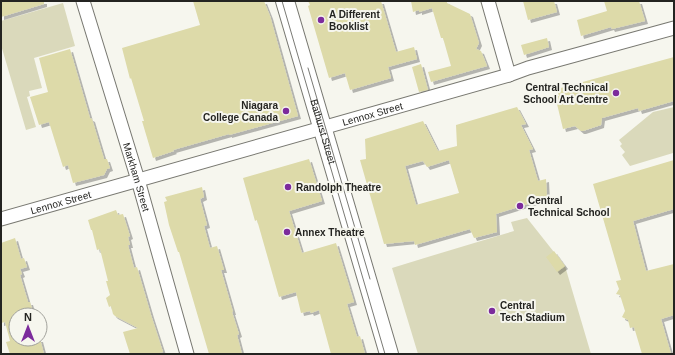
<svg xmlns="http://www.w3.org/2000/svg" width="675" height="355" font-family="Helvetica,sans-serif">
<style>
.green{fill:#dad9bb}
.building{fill:#dddaa9;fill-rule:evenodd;filter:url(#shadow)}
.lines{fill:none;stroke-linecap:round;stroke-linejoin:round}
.minor-casing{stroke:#787871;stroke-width:15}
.secondary-casing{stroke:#787871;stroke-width:20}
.minor{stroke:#fff;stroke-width:13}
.secondary{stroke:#fff;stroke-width:18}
.tram{stroke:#7a7a75;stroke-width:1}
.poi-dot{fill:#7c2b9c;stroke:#f6f6ee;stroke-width:1.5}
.labels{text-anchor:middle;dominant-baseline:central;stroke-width:4;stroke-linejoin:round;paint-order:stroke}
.poi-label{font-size:10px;font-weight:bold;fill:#242421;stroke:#f6f6ee;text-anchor:start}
.street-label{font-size:10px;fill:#242421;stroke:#f6f6ee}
</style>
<defs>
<filter id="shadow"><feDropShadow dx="3" dy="3" stdDeviation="0" flood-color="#0004"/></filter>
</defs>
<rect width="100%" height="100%" fill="#f6f6ee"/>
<path class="green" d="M63,3L75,46L34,58L42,88L29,91L30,96L27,97L36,127L26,130L1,45V21Z
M674,107L673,153L630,166L622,155L625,152L620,146L622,144L619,140L653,112Z
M527,218L565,266L591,354H418L392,268L431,256L514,231L511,222Z"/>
<path class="building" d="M1,1H44V4L1,17Z
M193,1H264L270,16L298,116L229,135V134L173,150L174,151L153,158L142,121H144L131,78L130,79L122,48L200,25Z
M308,1H381L396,52L414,47L417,59L388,67L391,78L350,90L345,73L329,78L308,6L310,5Z
M411,1H447V3L470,14L479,43L476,49L481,51L487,66L431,82L428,72L451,66L443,38H441L432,8L419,12V10L413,12Z
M523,1H554L557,12L528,20Z
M604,1H639L645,21L612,29L611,27L581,36L577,20L607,11Z
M547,38L549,47L524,55L521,45Z
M70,49L90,118L92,119L104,159H107L110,168L107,169L104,175L73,183L68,165L63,167L49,122L39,125L30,97L48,92L39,58Z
M674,57V101L639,111L638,108L602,118L601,125L583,131H581L575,126L563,129L557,104L558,103L557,96H559L557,89Z
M421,64L428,90L419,92L412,67Z
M517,107L526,124L521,125L533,149L529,150L538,181L546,179L547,198L496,214L497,232L474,238L470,229L415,245L414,241L384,244L360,160L366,159L365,139L423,121L438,151L457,146L456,125ZM449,160L459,193L416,205L405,166L423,161L427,167Z
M309,159L322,201L289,211L302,253L336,243L354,302L347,304L357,337L360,336L365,354H331L319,310L311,313L310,311L301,313L296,292L279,297L257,220L255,221L243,178Z
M674,160V209L633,221L646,271L674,264V315L661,319L671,354H642L634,327L630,328L628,320L622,317L625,311L620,295L616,294L619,289L616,281L621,280L593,184Z
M202,187L204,197L200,199L207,225L204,226L210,248L217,246L224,270H221L233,312H232L239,334L237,335L242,354H209L179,252H178L169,225L164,202L167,201L165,197Z
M116,210L118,215L123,214L130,236L128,237L130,245H128L134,268L137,267L151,315L163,352L155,354H130L123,332L138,328L115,316L113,314L111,306L109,307L106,298L110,295L106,281H108L100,249L97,250L92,230H91L88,220Z
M15,238L21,259L24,258L27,267L20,269L22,274L20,275L28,302H30L34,315H16V339H40L44,354H10L6,342L10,341L5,322L1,323V243Z
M554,251L565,266L557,272L546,257Z"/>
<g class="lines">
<defs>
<g id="minor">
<path id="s1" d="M83,1L138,180L187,354"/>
<path d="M488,1L509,75"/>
<path id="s2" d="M1,219L509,75L528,68L674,28"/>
</g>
<g id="secondary">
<path id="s3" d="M285,1L389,354"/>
</g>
</defs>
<use href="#minor" class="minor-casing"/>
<use href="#secondary" class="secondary-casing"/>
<use href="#minor" class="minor"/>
<use href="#secondary" class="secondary"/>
<path class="tram" d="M282,1L385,354
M308,68L370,279"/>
</g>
<g class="poi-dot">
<circle cx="321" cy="20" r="4"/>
<circle cx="616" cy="93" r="4"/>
<circle cx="286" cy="111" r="4"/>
<circle cx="288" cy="187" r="4"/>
<circle cx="520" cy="206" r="4"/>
<circle cx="287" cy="232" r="4"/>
<circle cx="492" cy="311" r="4"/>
</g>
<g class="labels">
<g class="poi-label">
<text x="329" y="14">A Different<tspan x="329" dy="12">Booklist</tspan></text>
<text x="608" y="87" text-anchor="end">Central Technical<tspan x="608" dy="12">School Art Centre</tspan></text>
<text x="278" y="105" text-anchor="end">Niagara<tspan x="278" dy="12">College Canada</tspan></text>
<text x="296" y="187">Randolph Theatre</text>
<text x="528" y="200">Central<tspan x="528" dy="12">Technical School</tspan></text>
<text x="295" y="232">Annex Theatre</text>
<text x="500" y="305">Central<tspan x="500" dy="12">Tech Stadium</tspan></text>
</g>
<g class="street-label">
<text stroke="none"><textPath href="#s2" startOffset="386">Lennox Street</textPath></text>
<text stroke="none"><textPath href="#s3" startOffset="136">Bathurst Street</textPath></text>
<text stroke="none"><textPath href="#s1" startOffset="184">Markham Street</textPath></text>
<text stroke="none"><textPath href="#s2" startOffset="62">Lennox Street</textPath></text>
</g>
</g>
<rect width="675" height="355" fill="none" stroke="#242421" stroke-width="4"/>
<g transform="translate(28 327)"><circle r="19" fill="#f6f6ee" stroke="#a2a29c"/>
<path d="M0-3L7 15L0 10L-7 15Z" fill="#7c2b9c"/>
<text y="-6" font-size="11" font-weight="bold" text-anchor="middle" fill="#242421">N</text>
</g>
</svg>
